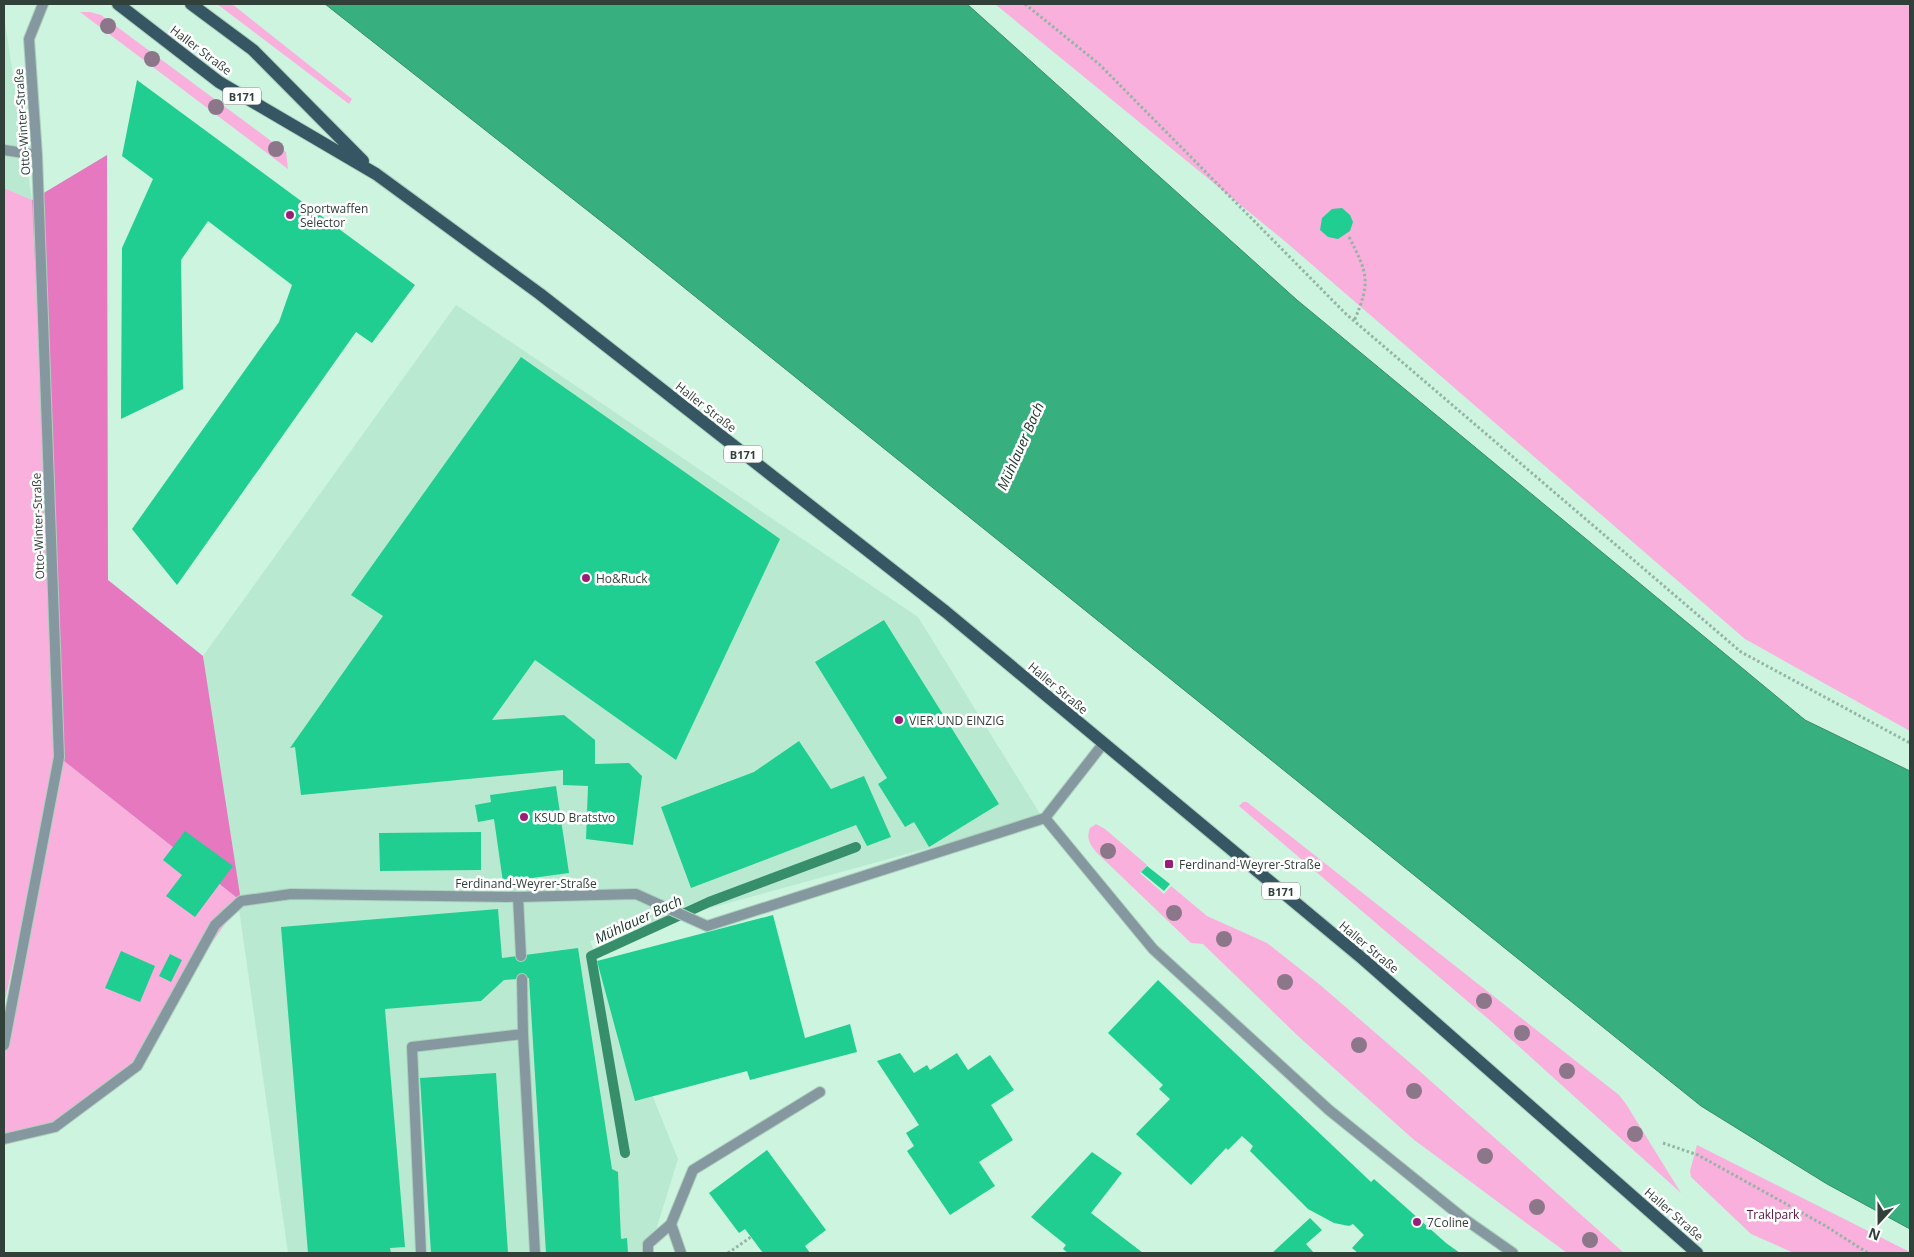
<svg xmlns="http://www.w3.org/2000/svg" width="1914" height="1257" font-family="'Open Sans',sans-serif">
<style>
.built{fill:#b9ead1}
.green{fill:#f9b0dd}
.forest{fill:#e678c0}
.water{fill:#38af7f;stroke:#368e6a}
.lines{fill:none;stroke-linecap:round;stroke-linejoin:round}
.stream{stroke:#368e6a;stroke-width:10}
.building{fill:#1fce90}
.lane-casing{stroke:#add0be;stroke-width:12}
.street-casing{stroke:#add0be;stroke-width:12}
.primary-casing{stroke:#add0be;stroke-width:14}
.path{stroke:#95b4a4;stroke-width:3;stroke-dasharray:2.5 2.5;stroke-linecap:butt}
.lane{stroke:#86989f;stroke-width:10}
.street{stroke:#86989f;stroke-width:10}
.primary{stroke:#355662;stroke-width:12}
.tree{fill:#8b7789}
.poi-dot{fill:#991e77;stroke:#fff;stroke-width:2}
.labels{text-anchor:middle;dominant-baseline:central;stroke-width:5;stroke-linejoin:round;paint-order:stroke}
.shield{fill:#fff;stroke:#6f7a74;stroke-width:1}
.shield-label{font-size:11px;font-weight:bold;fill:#314139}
.street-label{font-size:12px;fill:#314139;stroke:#fff}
.poi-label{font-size:12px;fill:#314139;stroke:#fff;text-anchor:start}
.park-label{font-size:12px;fill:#561142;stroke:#fff}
.water-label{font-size:14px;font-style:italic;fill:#20382c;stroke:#fff}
</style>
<rect width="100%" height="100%" fill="#ccf4df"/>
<path class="built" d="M4,16L32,200L4,188Z
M456,305L918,617L1042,817L590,941L678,1159L649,1253H288L203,656Z"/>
<path class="green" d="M217,4H232L352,99L349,104Z
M995,4H1910V731L1745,639L1287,243Z
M80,12H90L101,15L286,152L288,169Z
M4,188L32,200L59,757L241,901L193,970L137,1066L55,1127L4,1139V1045L53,782L4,1005Z
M1243,802H1247L1619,1095L1626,1104L1681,1193L1493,1023L1239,806Z
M1096,824L1105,829L1147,865L1140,873L1164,894L1171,886L1207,916L1267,943L1319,984L1416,1068L1624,1253H1567L1413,1139L1298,1036L1203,944L1191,943L1097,853C1090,844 1086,839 1090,828Z
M1697,1145L1910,1252V1253H1794L1751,1234L1691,1177L1690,1171Z"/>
<path class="forest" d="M107,155L108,580L203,656L241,901L59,757L32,200Z"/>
<path class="water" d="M325,4H967L1297,300L1805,720L1910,771V1229L1827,1184L1701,1106L625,240Z"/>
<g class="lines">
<path class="stream" d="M625,1153L591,956L709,902L856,847"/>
</g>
<path class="building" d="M137,80L415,285L372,343L356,332L177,585L132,529L279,322L292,285L208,221L181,260L183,389L121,419L122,248L153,179L122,156Z
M1342,208L1350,215L1353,222L1350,231L1338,239L1328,237L1320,230L1322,218L1332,209Z
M521,357L780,539L676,760L535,660L492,720L564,715L595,740V764L629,763L642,776L633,845L586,839L588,786L563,785V770L301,795L295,747L290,748L383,616L351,595Z
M884,620L999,804L929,847L914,822L905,827L878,784L887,778L815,662Z
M799,741L831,789L864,776L891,837L867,846L856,825L691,888L661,807L754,772Z
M556,786L569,873L503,882L494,819L478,822L475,805L491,802L490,795Z
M185,831L233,866L195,917L166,896L182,875L163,860Z
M481,832V870L380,871L379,833Z
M1147,866L1170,884L1164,891L1141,872Z
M498,909L502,958L578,948L612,1169L618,1172L621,1239L627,1238L628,1253H546L529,978L504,980L481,1001L385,1009L405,1247L390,1248L391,1253H308L281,927Z
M773,915L805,1038L850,1024L857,1052L750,1080L747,1071L635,1101L597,961Z
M121,951L155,966L140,1002L105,988Z
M170,954L182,960L171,982L159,976Z
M1158,980L1371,1182L1374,1179L1446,1243L1460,1253H1358L1352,1248L1364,1235L1353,1224L1349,1226L1334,1223L1308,1209L1250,1151L1253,1146L1242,1136L1228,1150L1226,1148L1191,1185L1136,1134L1170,1099L1159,1089L1163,1085L1108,1033Z
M900,1053L914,1073L927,1065L930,1070L957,1053L968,1070L990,1055L1014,1090L991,1105L1013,1140L979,1162L995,1186L950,1215L907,1151L914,1146L906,1133L919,1125L877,1061Z
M496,1073L508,1253H431L420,1078Z
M767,1150L826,1230L805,1246L810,1253H763L745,1229L739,1233L709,1193Z
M1092,1152L1122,1173L1091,1213L1143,1253H1068L1063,1249L1066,1245L1031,1217Z
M1310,1218L1322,1230L1306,1244L1314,1253H1272Z"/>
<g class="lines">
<defs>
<path id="lane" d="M4,150L37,155
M518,897L521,956
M522,979L523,1034L535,1253
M4,1045L59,757L37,155L29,39L43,4
M421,1253L412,1047L523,1034
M648,1253V1244L671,1224
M681,1253L671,1224L693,1170L820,1092"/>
<path id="street" d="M1045,818L1153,949L1329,1110L1463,1218L1513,1253
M4,1139L55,1127L137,1066L215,925L241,901L291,894L518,897L636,894L707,926L1045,818L1103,744"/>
<path id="primary" d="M118,4L219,82L376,174L540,294L946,612L1363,959L1697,1253
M191,4L253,50L363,161"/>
</defs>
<use href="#lane" class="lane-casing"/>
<use href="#street" class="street-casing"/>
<use href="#primary" class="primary-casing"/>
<path class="path" d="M1025,4L1099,64L1346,314L1741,652L1910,743
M1349,237C1368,274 1371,282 1354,321
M1663,1143L1698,1155L1824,1225L1868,1253
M728,1253L751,1237"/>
<use href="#lane" class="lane"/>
<use href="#street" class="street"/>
<use href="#primary" class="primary"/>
</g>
<g class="tree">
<circle cx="108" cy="26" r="8"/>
<circle cx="152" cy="59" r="8"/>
<circle cx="216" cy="107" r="8"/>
<circle cx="276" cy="149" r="8"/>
<circle cx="1108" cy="851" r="8"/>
<circle cx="1174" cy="913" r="8"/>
<circle cx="1224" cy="939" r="8"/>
<circle cx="1285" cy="982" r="8"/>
<circle cx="1484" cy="1001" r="8"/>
<circle cx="1522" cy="1033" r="8"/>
<circle cx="1359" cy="1045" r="8"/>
<circle cx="1567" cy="1071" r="8"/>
<circle cx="1414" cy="1091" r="8"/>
<circle cx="1635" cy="1134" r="8"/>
<circle cx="1485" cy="1156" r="8"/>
<circle cx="1537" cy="1207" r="8"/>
<circle cx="1590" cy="1240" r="8"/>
</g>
<g class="poi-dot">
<circle cx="290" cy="215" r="5"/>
<circle cx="586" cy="578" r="5"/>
<circle cx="899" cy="720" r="5"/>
<circle cx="524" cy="817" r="5"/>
<rect x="1164" y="859" width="10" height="10" rx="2.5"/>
<circle cx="1417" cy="1222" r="5"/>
</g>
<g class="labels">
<g class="shield">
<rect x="223" y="87.5" width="38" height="17" rx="4"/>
<rect x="724" y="445.5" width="38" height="17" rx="4"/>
<rect x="1262" y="882.5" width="38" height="17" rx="4"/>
</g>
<g class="shield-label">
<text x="242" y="96">B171</text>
<text x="743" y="454">B171</text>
<text x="1281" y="891">B171</text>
</g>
<g class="street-label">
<text transform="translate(201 50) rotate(37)">Haller Straße</text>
<text transform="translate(22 122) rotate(-94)">Otto-Winter-Straße</text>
<text transform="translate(706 407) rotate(38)">Haller Straße</text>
<text transform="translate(38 526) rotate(-92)">Otto-Winter-Straße</text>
<text transform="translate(1058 688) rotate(40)">Haller Straße</text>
<text x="526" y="883">Ferdinand-Weyrer-Straße</text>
<text transform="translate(1369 947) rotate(40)">Haller Straße</text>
<text transform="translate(1674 1214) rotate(41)">Haller Straße</text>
</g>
<g class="poi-label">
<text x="300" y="208">Sportwaffen<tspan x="300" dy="14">Selector</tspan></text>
<text x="596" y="578">Ho&amp;Ruck</text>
<text x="909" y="720">VIER UND EINZIG</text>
<text x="534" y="817">KSUD Bratstvo</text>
<text x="1179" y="864">Ferdinand-Weyrer-Straße</text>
<text x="1427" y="1222">7Coline</text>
</g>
<g class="park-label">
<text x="1773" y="1214">Traklpark</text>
</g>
<g class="water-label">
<text transform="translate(1020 446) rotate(-66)">Mühlauer Bach</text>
<text transform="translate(638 919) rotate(-25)">Mühlauer Bach</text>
</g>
</g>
<rect width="1914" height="1257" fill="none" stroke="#314139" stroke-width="10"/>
<g transform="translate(1879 1222) rotate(201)" stroke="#ffffff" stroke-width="4" paint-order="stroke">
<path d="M0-4L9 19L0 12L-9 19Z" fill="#314139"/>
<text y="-8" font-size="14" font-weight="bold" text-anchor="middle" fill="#314139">N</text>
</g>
</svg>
